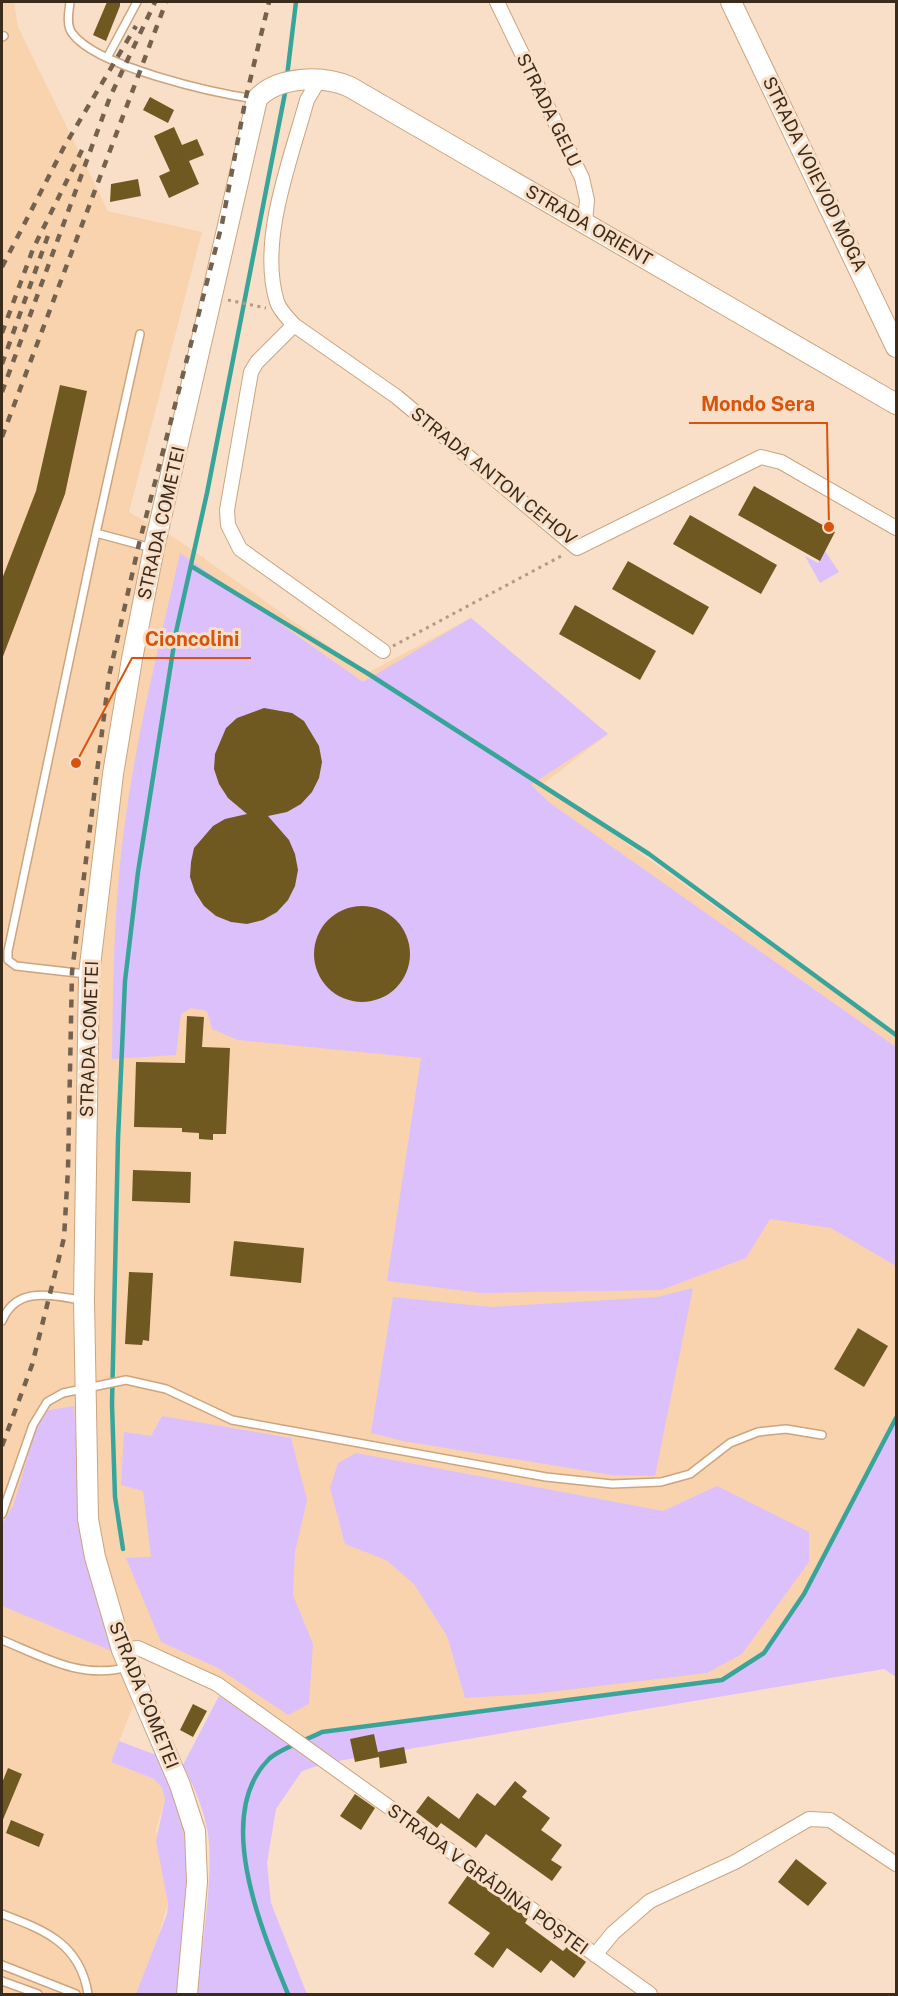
<svg xmlns="http://www.w3.org/2000/svg" width="898" height="1996" font-family="'Public Sans',sans-serif">
<style>
.built{fill:#f9d3ae}
.green{fill:#dbc0fc}
.lines{fill:none;stroke-linecap:round;stroke-linejoin:round}
.stream{stroke:#39a59a;stroke-width:4.5}
.building{fill:#705821}
.lane-casing{stroke:#cca47d;stroke-width:10}
.street-casing{stroke:#cca47d;stroke-width:16}
.secondary-casing{stroke:#cca47d;stroke-width:22}
.path{stroke:#b09a85;stroke-width:3;stroke-dasharray:3 4.5;stroke-linecap:butt}
.lane{stroke:#fff;stroke-width:7}
.street{stroke:#fff;stroke-width:14}
.secondary{stroke:#fff;stroke-width:20}
.rail{stroke:#74614e;stroke-width:4.5;stroke-dasharray:8 8;stroke-linecap:butt}
.labels{text-anchor:middle;dominant-baseline:central;stroke-width:6;stroke-linejoin:round;paint-order:stroke}
.street-label{font-size:18px;fill:#3b2b1b;stroke:#f9dfc7}
.leader{fill:none;stroke:#d7540e;stroke-width:2}
.callout-dot{fill:#d7540e;stroke:#f9dfc7;stroke-width:2}
.callout-label{font-size:20px;text-anchor:middle;font-weight:bold;fill:#d7540e;stroke:#f9dfc7;stroke-width:6;stroke-linejoin:round;paint-order:stroke}
</style>
<rect width="100%" height="100%" fill="#f9dfc7"/>
<path class="built" d="M2,2H14L18,27L108,211L202,232L129,512L178,540L367,673L471,618L608,734L543,784L896,1036V1418L804,1594L764,1653L722,1680L323,1732L299,1742L263,1714L131,1647L143,1697L133,1706L111,1762L154,1779L162,1788L165,1799L156,1830L168,1903L154,1951L136,1994H2Z"/>
<path class="green" d="M825,551L839,572L820,583L805,556L818,563Z
M180,553L363,682L471,618L608,734L531,785L550,803L896,1047V1266L831,1228L770,1219L746,1258L661,1290L481,1293L387,1281L421,1058L238,1040L212,1029L207,1011L191,1008L181,1014L176,1055L112,1059C113,980 114,900 125,822C137,732 160,642 180,553Z
M693,1288L655,1476L612,1475L403,1441L371,1433L393,1297L491,1307L657,1297Z
M74,1406L81,1533L95,1595L114,1652L2,1606V1524L13,1506L37,1426L49,1410Z
M162,1416L291,1438L307,1500L295,1552L293,1595L313,1644L309,1704L288,1715L218,1668L161,1642L126,1558L151,1557L143,1491L121,1485L124,1432L151,1436Z
M896,1418V1677L884,1669L326,1763L302,1771L276,1809L267,1863L271,1903L307,1994H197C201,1949 214,1878 208,1834C204,1809 194,1787 183,1765L219,1696L299,1742L322,1732L722,1680L764,1653L804,1594Z
M356,1453L663,1511L717,1486L809,1532V1562L742,1654L707,1673L533,1694L465,1698L447,1636L414,1584L386,1560L345,1544L330,1488L338,1463Z
M119,1741L159,1756C170,1783 181,1810 187,1839C195,1886 183,1947 179,1994H136L167,1914L168,1903L156,1841L165,1799L162,1788L154,1779L111,1762Z"/>
<g class="lines">
<path class="stream" d="M287,76L296,2
M191,566L367,673L649,854L896,1035
M123,1549L115,1497L112,1404L118,1139L125,981L138,872L176,632L207,493L286,88
M288,1994C263,1933 212,1816 269,1759C279,1749 309,1739 322,1732L722,1680L764,1653L804,1594L896,1418"/>
</g>
<path class="building" d="M107,2H120V6L106,41L93,35Z
M150,97L174,110L168,123L143,110Z
M174,127L182,145L197,139L204,155L189,161L199,184L169,198L159,176L170,171L154,136Z
M138,179L141,196L110,202L111,184Z
M60,385L87,391L65,494L2,659V579L36,491Z
M754,486L835,532L820,561L738,515Z
M690,515L777,565L761,594L673,544Z
M628,561L709,607L693,635L612,589Z
M575,605L656,651L640,680L559,634Z
M264,708L292,713L304,721L319,746L322,762L319,778L312,792L301,804L287,812L268,816L289,840L295,854L298,870L295,886L288,900L277,912L263,920L247,924L231,922L216,916L204,906L195,892L190,877L191,862L194,848L213,826L225,819L247,814L228,798L219,784L214,769L215,754L226,728L237,718Z
M314 954a48 48 0 1 1 96 0a48 48 0 1 1-96 0Z
M187,1016L204,1017L202,1047L230,1048L226,1134H213V1140L199,1139V1133L182,1132V1128L134,1127L136,1062L185,1063Z
M133,1170L191,1172L190,1203L132,1201Z
M234,1241L304,1248L301,1283L230,1276Z
M129,1272L153,1273L149,1341L143,1340L142,1345L125,1344Z
M858,1328L888,1346L864,1387L834,1369Z
M193,1704L207,1711L193,1737L180,1730Z
M374,1734L379,1757L378,1752L404,1747L407,1763L380,1768L379,1757L355,1762L350,1739Z
M8,1768L22,1774L2,1822V1783Z
M515,1781L527,1791L522,1797L550,1818L541,1830L562,1845L551,1860L562,1867L552,1881L486,1834L476,1848L441,1823L437,1828L416,1812L428,1796L459,1819L477,1793L495,1806Z
M355,1794L375,1808L361,1830L340,1816Z
M11,1820L44,1834L39,1847L6,1833Z
M796,1859L827,1883L808,1906L778,1882Z
M468,1875L528,1918L525,1923L563,1951L567,1947L586,1962L574,1978L551,1960L541,1973L507,1948L493,1968L474,1954L490,1933L448,1903Z"/>
<g class="lines">
<defs>
<path id="lane" d="M70,2C69,11 66,25 72,33C96,67 214,93 255,99
M2,37L4,36
M108,56L137,2
M140,334L96,533L152,548
M86,974L16,966L8,960V951L96,533
M2,1321C16,1286 50,1295 81,1300
M2,1514L33,1425L47,1402L63,1393L126,1380L166,1389L232,1420L546,1477L612,1484L661,1482L690,1474L730,1443L758,1432L786,1429L822,1435
M2,1640C43,1657 82,1680 128,1667
M2,1914C44,1930 80,1943 88,1994
M2,1965L76,1994
M2,1981L38,1994"/>
<path id="street" d="M497,2L582,178L587,200L585,222
M319,80L307,100C291,159 258,241 277,302C280,311 288,318 294,325L257,362L251,372L227,510L228,525L240,549L383,651
M294,325L397,397L577,548L761,457L781,462L896,528
M122,1650L138,1648L217,1684L650,1994
M595,1955L613,1933L650,1901L735,1862L809,1819L830,1820L896,1864"/>
<path id="secondary" d="M731,2L896,347
M187,1994L197,1882L195,1831L180,1785L122,1650L95,1557L88,1519L84,1300L89,974L113,774L132,659L154,548L257,99C277,76 323,75 350,87L896,404"/>
</defs>
<use href="#lane" class="lane-casing"/>
<use href="#street" class="street-casing"/>
<use href="#secondary" class="secondary-casing"/>
<path class="path" d="M228,300L266,308
M393,646L565,554"/>
<use href="#lane" class="lane"/>
<use href="#street" class="street"/>
<use href="#secondary" class="secondary"/>
<path class="rail" d="M2,267L64,147L136,26
M2,333L33,249L82,150
M2,364L50,230
M2,392L110,97L155,2
M2,437L166,2
M2,1446L32,1365L64,1238L68,1169L72,972L109,676L139,544L222,224L246,97L269,2"/>
</g>
<g class="labels">
<g class="street-label">
<text transform="translate(549 110) rotate(64)">STRADA GELU</text>
<text transform="translate(815 174) rotate(64)">STRADA VOIEVOD MOGA</text>
<text transform="translate(589 225) rotate(30)">STRADA ORIENT</text>
<text transform="translate(494 476) rotate(39)">STRADA ANTON CEHOV</text>
<text transform="translate(161 523) rotate(-77)">STRADA COMETEI</text>
<text transform="translate(89 1039) rotate(-88)">STRADA COMETEI</text>
<text transform="translate(144 1695) rotate(68)">STRADA COMETEI</text>
<text transform="translate(488 1879) rotate(36)">STRADA V GRĂDINA POȘTEI</text>
</g>
</g>
<path class="leader" d="M829 527L827 423H689M76 763L132 658H251"/>
<g class="callout-dot">
<circle cx="829" cy="527" r="6"/>
<circle cx="76" cy="763" r="6"/>
</g>
<g class="callout-label">
<text x="758" y="411">Mondo Sera</text>
<text x="192" y="646">Cioncolini</text>
</g>
<rect width="898" height="1996" fill="none" stroke="#3b2b1b" stroke-width="6"/>
</svg>
